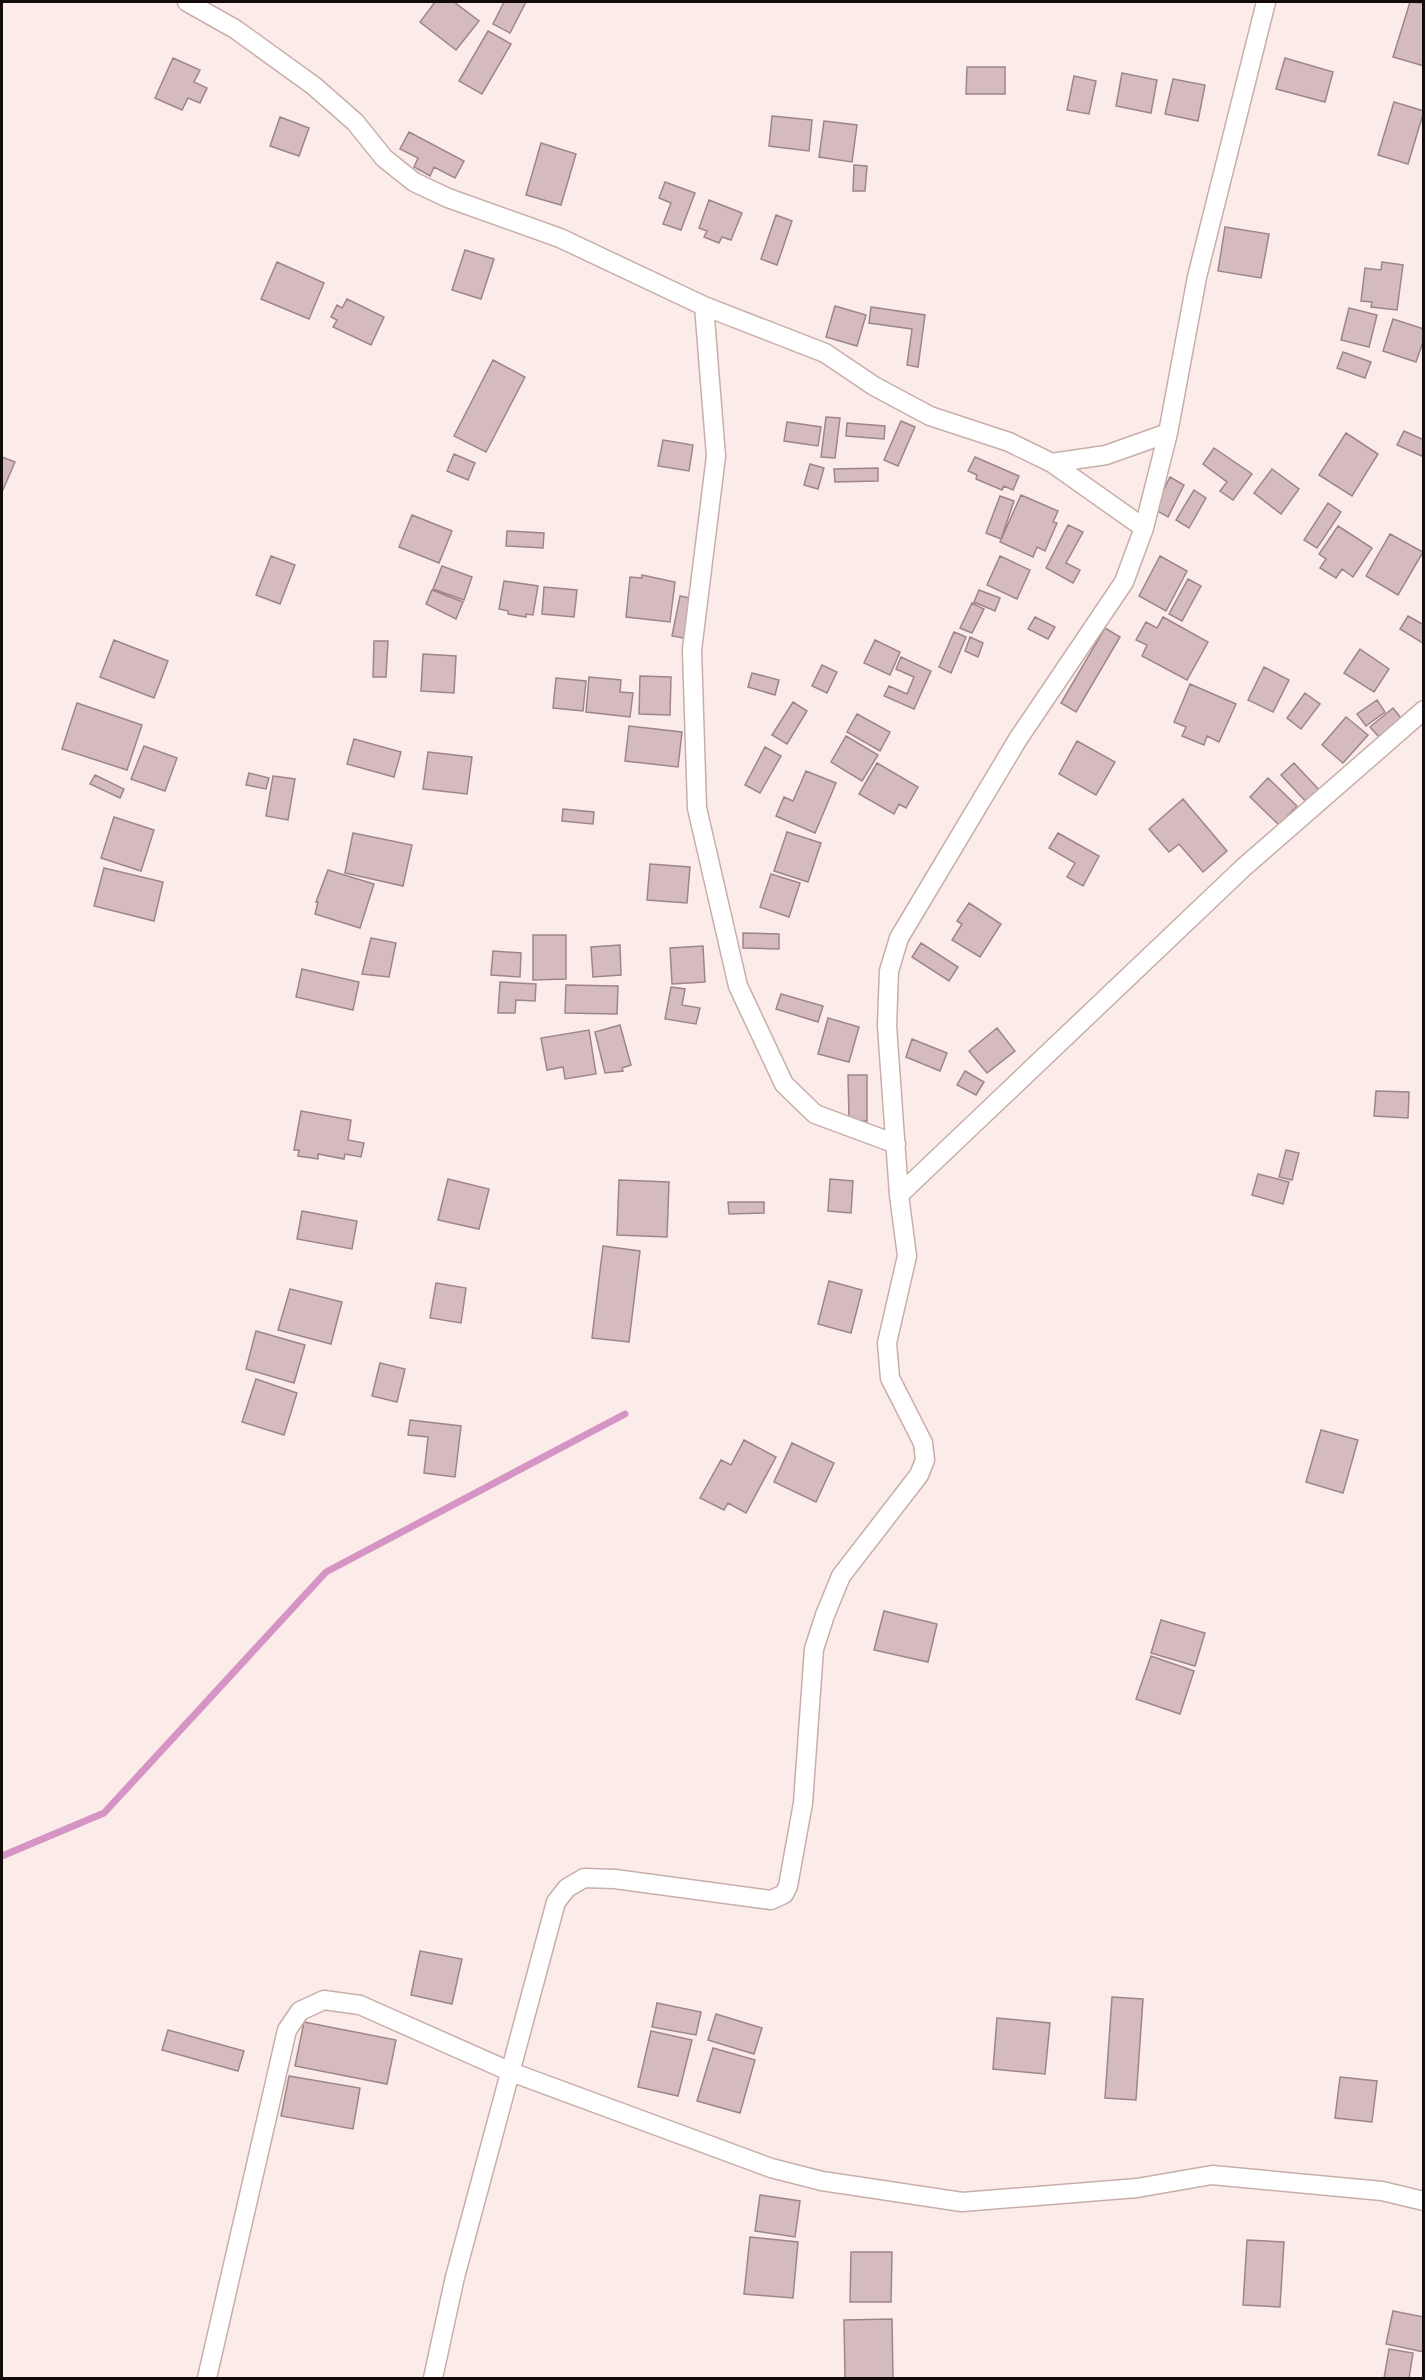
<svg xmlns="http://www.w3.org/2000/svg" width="1425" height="2380" font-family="'Archivo Narrow',sans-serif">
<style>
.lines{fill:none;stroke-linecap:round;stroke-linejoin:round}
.stream{stroke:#d694c4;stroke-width:7}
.building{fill:#d5bbc0;stroke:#9e858b;stroke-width:1.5}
.minor-casing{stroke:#c8aea9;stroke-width:21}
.minor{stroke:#fff;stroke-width:18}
</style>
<rect width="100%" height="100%" fill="#fcece9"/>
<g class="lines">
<path class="stream" d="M2,1856L104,1813L326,1572L625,1414"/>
</g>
<path class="building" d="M435,2H454L479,21L456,50L420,22Z
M504,2H526L510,33L493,24Z
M1410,2L1424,3V66L1393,57Z
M488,31L511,44L482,94L459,81Z
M173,58L200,70L194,82L207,88L200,103L188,98L182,110L155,98Z
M1285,58L1333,72L1325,102L1276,89Z
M967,67H1005V94H966Z
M1122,73L1157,80L1151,113L1116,106Z
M1074,76L1096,81L1089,114L1067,110Z
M1173,79L1205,85L1198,121L1165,114Z
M1394,102L1424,111L1408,164L1378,155Z
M772,116L812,120L809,151L769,146Z
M280,117L309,128L299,156L270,146Z
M824,121L857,125L852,162L819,157Z
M409,132L464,161L455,178L434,167L430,176L414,167L418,158L400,149Z
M541,143L576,154L561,205L526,195Z
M854,165L867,166L865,191H853Z
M665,182L695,193L681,230L663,224L671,203L659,198Z
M709,200L742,213L731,240L722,237L719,243L704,237L707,231L699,228Z
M776,215L792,221L777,265L761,259Z
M1225,227L1269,234L1261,278L1218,271Z
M465,250L494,259L481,299L452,290Z
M277,262L324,283L309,319L261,299Z
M1382,262L1403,265L1397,310L1371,307L1372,302L1361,301L1365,268L1381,270Z
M347,299L384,317L371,345L333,327L337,320L331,317L337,305L342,308Z
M835,306L866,315L857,346L826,337Z
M871,307L925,315L918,367L907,365L912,329L869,323Z
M1349,308L1377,315L1369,347L1341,340Z
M1393,319L1424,329V339L1416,362L1383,351Z
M1343,352L1371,362L1365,378L1337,368Z
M493,360L525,377L486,452L454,436Z
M826,417L840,418L835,458L821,457Z
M901,421L915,427L898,466L884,460Z
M787,422L821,427L818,446L784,441Z
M847,423L885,426L884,439L846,436Z
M1404,431L1424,440V457L1397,445Z
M1346,433L1378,454L1352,496L1319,475Z
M663,440L693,445L689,471L658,466Z
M1214,448L1252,474L1233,500L1220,491L1227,482L1203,464Z
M454,454L475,463L468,480L447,471Z
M2,457L15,462L2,492Z
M975,457L1019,476L1013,490L1004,486L1002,490L976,479L977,475L968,471Z
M810,464L824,468L818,489L804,485Z
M878,468V481L835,482L834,469Z
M1272,469L1299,489L1281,514L1254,493Z
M1170,477L1184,485L1168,517L1154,509Z
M1194,490L1206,498L1189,528L1176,520Z
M1021,495L1058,511L1053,522L1057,523L1045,551L1037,547L1033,557L1000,542Z
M1000,496L1014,501L1001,539L986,533Z
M1328,503L1341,512L1317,548L1304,540Z
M412,515L452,531L439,563L399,547Z
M1068,525L1083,532L1066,563L1080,570L1073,583L1046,568Z
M1338,526L1372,548L1353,577L1342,569L1336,578L1320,568L1326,559L1319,554Z
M507,531L544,533L543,548L506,546Z
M1390,534L1423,552L1398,595L1366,576Z
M271,556L295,565L280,604L256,595Z
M1000,556L1030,570L1017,599L987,585Z
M1160,556L1187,571L1166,611L1139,596Z
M442,566L472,577L464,600L433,589Z
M642,575L675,582L670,622L626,617L630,577L642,578Z
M1188,579L1201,586L1182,621L1169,614Z
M504,581L538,586L533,615L526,614V617L508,614V611L499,609Z
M544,587L577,590L574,617L542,614Z
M432,590L463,602L456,619L426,604Z
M979,590L1000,598L995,611L974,602Z
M680,596L696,599L688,639L672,636Z
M972,603L984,609L972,633L960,628Z
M1408,616L1424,625V644L1400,629Z
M1035,617L1055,627L1048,639L1028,629Z
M1163,617L1208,642L1187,680L1142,656L1147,645L1136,640L1146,622L1157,628Z
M1105,628L1120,637L1076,712L1061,703Z
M954,632L966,637L951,673L939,667Z
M970,637L983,643L978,657L965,651Z
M114,640L168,661L154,698L100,677Z
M875,640L900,652L890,675L864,663Z
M374,641H388L386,677H373Z
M1360,649L1389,669L1374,692L1344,673Z
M423,654L456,656L454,693L421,691Z
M901,657L931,671L914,709L884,696L889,686L907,694L914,677L896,669Z
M822,665L837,672L827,693L812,686Z
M1264,667L1289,680L1273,712L1248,700Z
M752,673L779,680L775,695L748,687Z
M640,676L671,677L670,715L639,714Z
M589,677L621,680L620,692L633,693L630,717L586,712Z
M556,678L586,681L583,711L553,708Z
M1190,684L1236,704L1219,742L1207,736L1204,745L1182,736L1186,727L1174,722Z
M1305,693L1320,704L1301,729L1287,718Z
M1377,700L1385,712L1366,726L1357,714Z
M793,702L807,711L787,744L772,735Z
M77,703L142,725L127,770L62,749Z
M1393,708L1401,718L1379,737L1370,727Z
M857,714L890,732L880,751L847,732Z
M1346,717L1368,735L1343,763L1322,745Z
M629,726L682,732L678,767L625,761Z
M846,736L878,755L862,781L831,762Z
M354,739L401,752L394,777L347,764Z
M1077,741L1115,762L1096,795L1059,774Z
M144,746L177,758L165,791L131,779Z
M765,747L781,756L760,793L745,785Z
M428,752L472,757L467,794L423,789Z
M877,763L918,787L906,808L899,804L894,814L859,794Z
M1294,763L1322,793L1309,805L1281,775Z
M806,771L836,783L815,833L776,816L784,797L793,801Z
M249,773L269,778L266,789L246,785Z
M95,775L124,789L120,798L90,784Z
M273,776L295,779L288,820L266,816Z
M1268,778L1297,806L1279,825L1250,797Z
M1183,799L1227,851L1203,872L1179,844L1169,852L1149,829Z
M563,809L594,812L593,824L562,821Z
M114,817L154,830L141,871L101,858Z
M787,832L821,843L808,882L774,871Z
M353,833L412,845L403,886L345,873Z
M1058,833L1099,856L1083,886L1067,877L1075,863L1049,848Z
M650,864L690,867L687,903L647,900Z
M104,868L163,882L154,921L94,906Z
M328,870L374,884L360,928L315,914L318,902H316Z
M771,874L800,883L789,917L760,907Z
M969,903L1001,924L980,957L952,940L962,924L957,921Z
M743,933L779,934V949L743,948Z
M533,935H566V979L533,980Z
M371,938L396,943L389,977L362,974Z
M921,943L958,967L949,981L912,957Z
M620,945L621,975L593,977L591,947Z
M703,946L705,982L672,984L670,948Z
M493,951L521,953L520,977L491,975Z
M302,969L359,982L353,1010L296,997Z
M500,982L536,984L535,1001L516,1000L515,1013H498Z
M566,985L618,986L617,1014L565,1013Z
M671,987L685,989L682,1005L700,1008L696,1024L665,1019Z
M781,994L823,1006L818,1022L776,1009Z
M828,1018L859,1027L849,1062L818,1054Z
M620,1025L631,1065L622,1068L623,1071L605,1073L595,1032Z
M997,1028L1015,1051L987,1073L969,1051Z
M589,1030L596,1074L565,1079L563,1067L547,1070L541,1038Z
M912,1039L947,1053L940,1071L906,1057Z
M965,1071L984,1082L976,1095L957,1085Z
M848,1075H867V1121H849Z
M1376,1091L1409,1092L1408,1118L1374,1116Z
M301,1111L351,1120L348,1140L364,1143L361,1157L345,1154L344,1159L318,1154V1159L298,1156L299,1150H294Z
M1286,1150L1299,1153L1292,1180L1279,1177Z
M1258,1174L1289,1182L1283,1204L1252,1195Z
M448,1179L489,1189L479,1229L438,1220Z
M830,1179L853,1181L851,1213L828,1211Z
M619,1180L669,1182L667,1237L617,1235Z
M728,1202H764V1213L729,1214Z
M302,1211L357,1221L352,1249L297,1239Z
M603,1246L640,1251L629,1342L592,1338Z
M829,1281L862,1290L851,1333L818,1324Z
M436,1283L466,1288L461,1323L430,1318Z
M290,1289L342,1302L331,1344L278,1330Z
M256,1331L305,1345L294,1383L246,1369Z
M380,1363L405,1369L397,1402L372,1396Z
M256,1379L297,1393L284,1435L242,1422Z
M410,1420L461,1426L455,1477L424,1473L428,1437L408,1435Z
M1321,1430L1358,1440L1343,1493L1306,1482Z
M744,1440L776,1457L746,1513L728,1503L724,1510L700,1498L721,1460L731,1465Z
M792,1443L834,1463L816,1502L774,1482Z
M884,1611L937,1624L928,1662L874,1650Z
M1161,1620L1205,1633L1195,1666L1151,1653Z
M1151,1656L1194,1671L1180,1714L1136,1699Z
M420,1951L462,1959L452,2004L411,1995Z
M1112,1997L1143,1999L1136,2100L1105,2098Z
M657,2003L701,2012L696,2035L652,2027Z
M716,2014L762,2028L754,2054L708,2040Z
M997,2018L1050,2023L1045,2074L993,2069Z
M304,2022L396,2040L387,2084L295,2066Z
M168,2030L244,2051L238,2071L162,2050Z
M651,2031L692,2040L678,2096L638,2087Z
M713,2048L755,2060L740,2113L697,2101Z
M289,2076L360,2088L353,2129L281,2116Z
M1340,2077L1377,2081L1372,2122L1335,2118Z
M760,2195L800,2201L795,2237L755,2231Z
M750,2237L798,2242L793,2298L744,2294Z
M1247,2240L1284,2242L1280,2307L1243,2305Z
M851,2252H892L891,2302H850Z
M1393,2311L1424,2317V2352L1386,2344Z
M892,2319L893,2378H845L844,2320Z
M1389,2349L1413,2353L1409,2378H1384Z"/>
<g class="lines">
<defs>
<path id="minor" d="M187,2L235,29L314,86L355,122L384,158L414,182L448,198L560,238L704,306L825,353L874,386L930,416L1009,442L1052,463L1144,528
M704,306L716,456L692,650L697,808L738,986L784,1084L815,1114L896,1144
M1052,463L1106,455L1168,433
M899,1195L1244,867L1424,710
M207,2378L287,2030L300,2011L324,2000L360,2005L511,2072L771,2168L822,2181L962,2202L1137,2188L1212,2175L1382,2191L1424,2201
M433,2378L455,2277L556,1902L567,1888L584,1878L615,1879L771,1900L784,1894L788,1886L803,1803L814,1649L825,1615L841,1576L919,1475L925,1460L923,1443L890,1378L887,1343L907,1256L899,1195L887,1026L889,971L899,938L1018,739L1124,582L1144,528L1168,433L1197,277L1266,2"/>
</defs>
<use href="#minor" class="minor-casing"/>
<use href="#minor" class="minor"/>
</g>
<rect width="1425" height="2380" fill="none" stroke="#130b09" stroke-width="6"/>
</svg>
